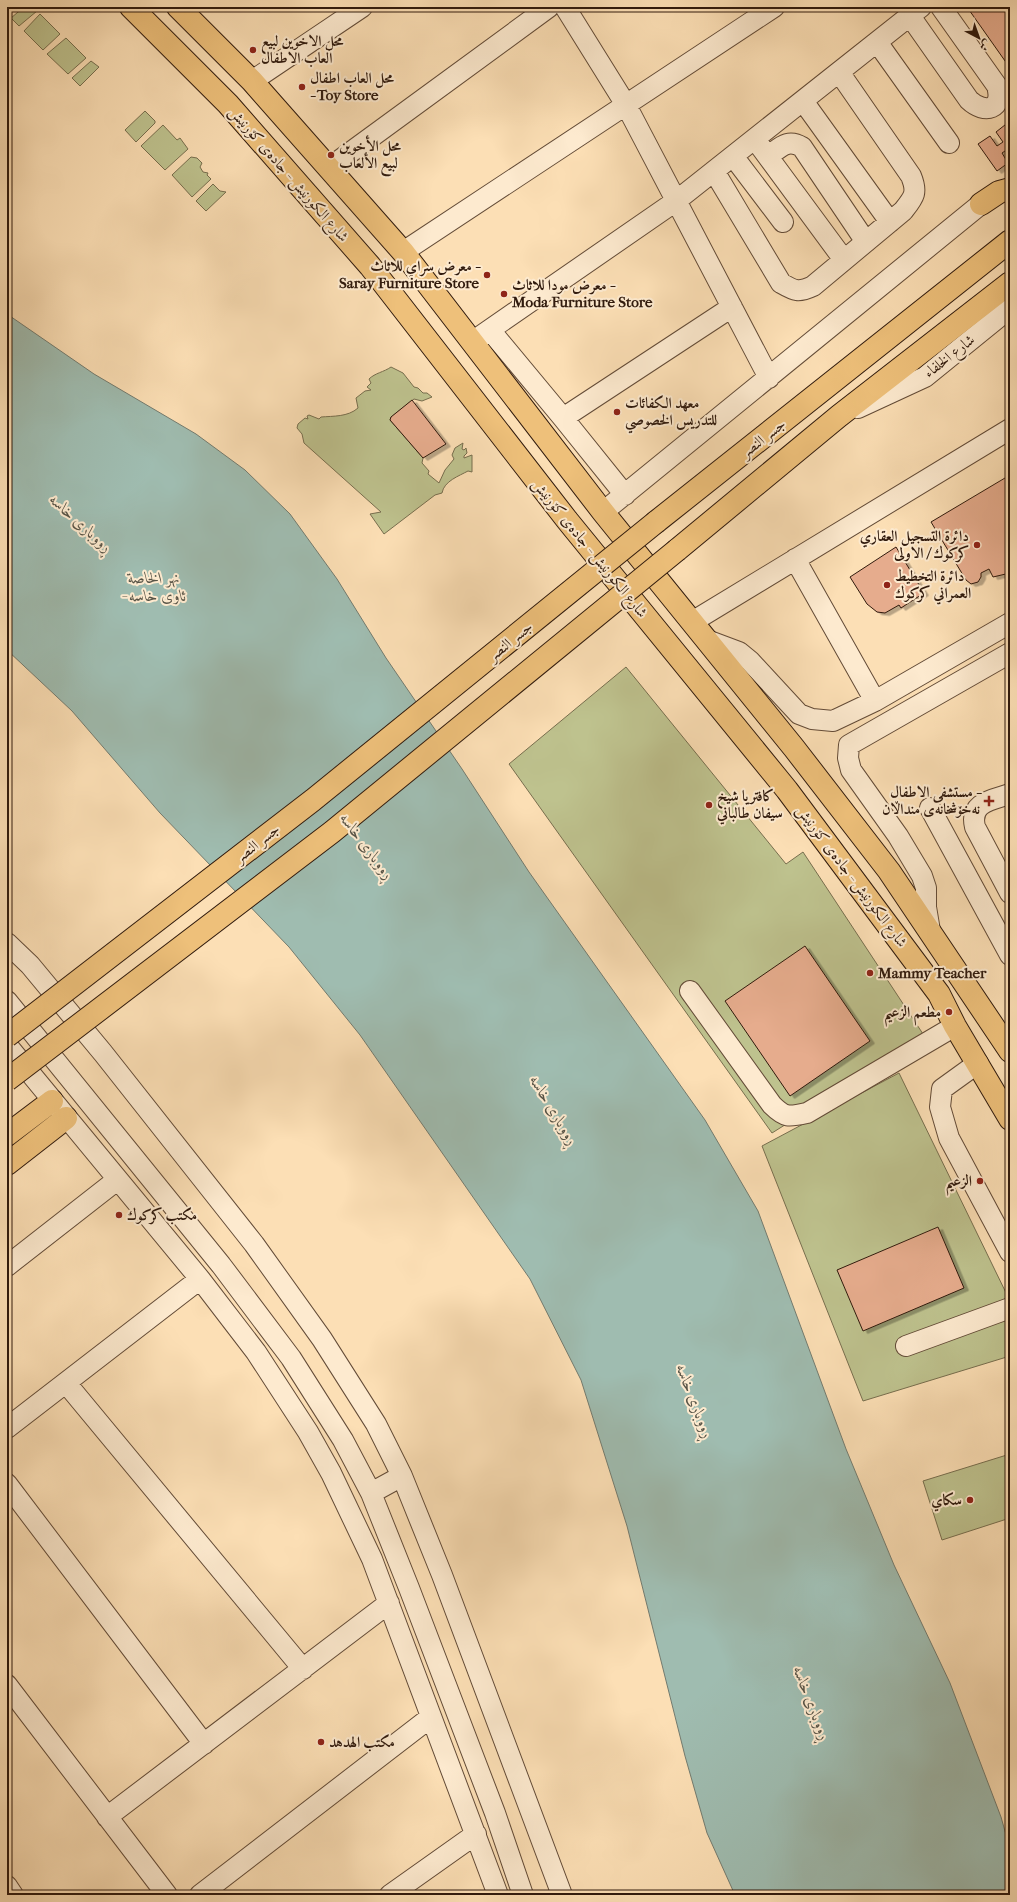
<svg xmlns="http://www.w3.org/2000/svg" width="1017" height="1902" font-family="'IM FELL French Canon',Amiri,serif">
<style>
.green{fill:#bec28e;stroke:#776e4e}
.water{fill:#9fbcb0;stroke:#737b6f}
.building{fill:#e6ac8d;stroke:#301a0d;filter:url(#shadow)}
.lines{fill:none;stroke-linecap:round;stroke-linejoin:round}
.minor-casing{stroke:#634b37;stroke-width:22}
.major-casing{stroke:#301a0d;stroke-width:24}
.minor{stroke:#fdeacf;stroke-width:20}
.major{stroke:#eec07a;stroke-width:22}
.major-bridge-casing{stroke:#301a0d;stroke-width:24;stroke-linecap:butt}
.major-bridge{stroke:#eec07a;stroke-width:22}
.poi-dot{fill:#8f2418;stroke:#fdeacf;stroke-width:1.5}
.labels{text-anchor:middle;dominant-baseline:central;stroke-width:4;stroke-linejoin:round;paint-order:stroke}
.poi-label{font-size:15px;font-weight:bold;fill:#301a0d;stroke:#fdeacf;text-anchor:start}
.street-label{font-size:15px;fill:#301a0d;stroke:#fdeacf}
.water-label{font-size:16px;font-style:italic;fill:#575346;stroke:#fdeacf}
</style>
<defs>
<filter id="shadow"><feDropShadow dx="4.5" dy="2.5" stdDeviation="0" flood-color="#0004"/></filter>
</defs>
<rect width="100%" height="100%" fill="#fcdfb5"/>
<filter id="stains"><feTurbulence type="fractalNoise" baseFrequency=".005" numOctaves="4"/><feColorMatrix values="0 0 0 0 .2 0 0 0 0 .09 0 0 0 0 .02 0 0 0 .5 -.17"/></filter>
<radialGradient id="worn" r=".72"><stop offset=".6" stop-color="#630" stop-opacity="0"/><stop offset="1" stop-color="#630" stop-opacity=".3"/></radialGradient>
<path class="green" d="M24,7H32L37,11L19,26L11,18Z
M40,14L60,34L43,50L24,31Z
M66,38L86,58L68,74L47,54Z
M91,61L99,67L80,86L72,78Z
M145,111L155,121V123L136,142L125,130Z
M163,125L177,140L180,138L188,149L165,170L141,146Z
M191,157L197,158L202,163L200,167L203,172L208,173L207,175L211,179L192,197L172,175Z
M213,184L220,191L226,192L206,211L196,201Z
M391,367L403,373L414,387L418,388L423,393H427L432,397L422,401L414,399L391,417L390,420L423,458L422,463L429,471L428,474L439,483L445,470L454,459L452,455L455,448L463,443L462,449L464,450L466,448L467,453L464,456V458L472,455V472L468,471C459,476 444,481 442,493L435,495L384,534L370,514L381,512L304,443L302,434L297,428L298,424L305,418L308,419L307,416L309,415L319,419L321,417C333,416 348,417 358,408L356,398L365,391L371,390L367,387L371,383L369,379C375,373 384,372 391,367Z
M626,667L786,864L803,852L925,1037L772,1133L509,764Z
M899,1073L1010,1301V1356L863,1401L762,1146Z
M1010,1454V1518L942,1540L923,1481Z"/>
<path class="water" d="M7,314L94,374L196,434L245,470L290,514L337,579L386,658L462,769L529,872L705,1120L758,1211L846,1449L894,1565L950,1683L1001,1817L1010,1849V1895H735L707,1833L685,1756L627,1526L581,1380L530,1279L360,1035L289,947L160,813L72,711L7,650Z"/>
<path class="building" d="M967,7H1006L1010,12V68Z
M1010,121V153L1008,149L1002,153L1008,163L997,171L978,144L990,136L997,146L1003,142L996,132Z
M412,400L446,444L423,458L390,420L391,417Z
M1010,475V573L993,577L989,569L981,573V577L978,582L971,584L966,580L931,522Z
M896,547L924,593L901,608L899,605L885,613L877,612L867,604L850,577Z
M805,946L870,1041L790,1096L725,1001Z
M938,1227L964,1288L863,1331L837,1270Z"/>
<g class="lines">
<defs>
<path id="minor" d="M565,7L626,105L769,378
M910,16L969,100C985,115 1004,109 997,86L941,7
M877,42L949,143
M252,81L362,7
M803,101L890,222
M760,146L844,260
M733,156L783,222
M768,156C780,148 787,138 802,147L866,242
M329,168L549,7
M714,171L781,283C795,291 798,293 813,286L903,211C914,197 918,193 911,176L839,72
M403,252L774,7
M490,330L563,418L625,495
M472,342L676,201L921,7
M858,408L925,377L1010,308
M563,418L732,307
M603,512L981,204
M795,559L875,701
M692,622L1010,429
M707,640L739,652L750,661L799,714L812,719L833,721L875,701L1010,623
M1010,794C992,800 969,802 975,827L1010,893
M930,808L1010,955
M930,931L926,907V888L922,876L898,836L851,770L848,758L849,745L1010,653
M7,943L30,965L103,1053L254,1244L322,1339L376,1424L402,1476L442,1575L562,1895
M690,991L772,1105C785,1118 789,1117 807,1113L955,1026
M7,1001L221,1265L291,1358L343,1440L371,1493L409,1588L495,1813L523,1895
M7,1045L200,1279L256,1352L308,1432L331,1473L372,1559L498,1895
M978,1063L942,1089L940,1107L949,1138L1010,1252
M7,1266L117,1180
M906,1346L1010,1308
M66,1383L303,1669
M7,1428L200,1279
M7,1484L204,1744
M371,1493L402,1476
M7,1685L167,1895
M107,1817L389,1603
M7,1886L13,1895
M200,1895L431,1717
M390,1895L476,1834"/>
<path id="major" d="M131,7L228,104L370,266L567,520L787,790L939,994L955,1026L1010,1119
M178,7L252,81L403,252L603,512L794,748L889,871L1010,1051
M981,204L999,192L1010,189
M656,522L1010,241
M677,550L839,416L1010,283
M7,1135L52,1101
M7,1164L66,1118"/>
</defs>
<use href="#minor" class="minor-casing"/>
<use href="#major" class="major-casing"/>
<use href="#minor" class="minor"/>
<use href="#major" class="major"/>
<defs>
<path id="major-bridge" d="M7,1036L313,800L656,522
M7,1080L332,832L677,550"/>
</defs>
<use href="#major-bridge" class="major-bridge-casing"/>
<use href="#major-bridge" class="major-bridge"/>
</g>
<g class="poi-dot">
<circle cx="253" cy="50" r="4"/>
<circle cx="302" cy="87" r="4"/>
<circle cx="331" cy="155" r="4"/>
<circle cx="487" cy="275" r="4"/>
<circle cx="504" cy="294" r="4"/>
<circle cx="617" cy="412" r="4"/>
<circle cx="977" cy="545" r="4"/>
<circle cx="887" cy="585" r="4"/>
<path d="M987 795h4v4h4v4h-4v4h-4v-4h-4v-4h4z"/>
<circle cx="709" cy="805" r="4"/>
<circle cx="870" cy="973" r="4"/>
<circle cx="949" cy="1012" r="4"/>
<circle cx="980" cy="1181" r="4"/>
<circle cx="119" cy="1215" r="4"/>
<circle cx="970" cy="1500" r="4"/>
<circle cx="321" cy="1742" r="4"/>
</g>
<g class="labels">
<g class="poi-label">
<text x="261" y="41">محل الاخوين لبيع<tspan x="261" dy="17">العاب الاطفال</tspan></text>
<text x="310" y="78">محل العاب اطفال<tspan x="310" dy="17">- Toy Store</tspan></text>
<text x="339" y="146">محل الأخوين<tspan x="339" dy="17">لبيع الألعاب</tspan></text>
<text x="479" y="266" text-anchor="end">معرض سراي للاثاث -<tspan x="479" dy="17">Saray Furniture Store</tspan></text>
<text x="512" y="285">معرض مودا للاثاث -<tspan x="512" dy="17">Moda Furniture Store</tspan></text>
<text x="625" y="403">معهد الكفائات<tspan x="625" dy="17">للتدريس الخصوصي</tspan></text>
<text x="969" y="536" text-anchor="end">دائرة التسجيل العقاري<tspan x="969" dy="17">كركوك / الاولى</tspan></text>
<text x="895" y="576">دائرة التخطيط<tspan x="895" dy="17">العمراني كركوك</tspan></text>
<text x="980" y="792" text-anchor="end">مستشفى الاطفال -<tspan x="980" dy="17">نەخۆشخانەی منداڵان</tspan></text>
<text x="717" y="796">كافتريا شيخ<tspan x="717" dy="17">سيفان طالباني</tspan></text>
<text x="878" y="973">Mammy Teacher</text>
<text x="941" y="1012" text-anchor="end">مطعم الزعيم</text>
<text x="972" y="1181" text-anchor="end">الزعيم</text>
<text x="127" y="1215">مكتب كركوك</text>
<text x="962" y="1500" text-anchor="end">سكاي</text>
<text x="329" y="1742">مكتب الهدهد</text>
</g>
<g class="street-label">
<text transform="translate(289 174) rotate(49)">شارع الكورنيش - جادەی کۆرنیش</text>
<text transform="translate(949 356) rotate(-38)">شارع الخلفاء</text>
<text transform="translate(763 438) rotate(-38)">جسر النصر</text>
<text transform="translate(590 548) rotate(51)">شارع الكورنيش - جادەی کۆرنیش</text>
<text transform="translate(510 641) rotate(-39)">جسر النصر</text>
<text transform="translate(257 843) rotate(-38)">جسر النصر</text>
<text transform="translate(852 876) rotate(53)">شارع الكورنيش - جادەی کۆرنیش</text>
</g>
<g class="water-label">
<text transform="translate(81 523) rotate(42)">ڕووباری خاسە</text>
<text x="154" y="577">نهر الخاصة<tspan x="154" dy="18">- ئاوی خاسە</tspan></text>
<text transform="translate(367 846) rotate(53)">ڕووباری خاسە</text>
<text transform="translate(554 1110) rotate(59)">ڕووباری خاسە</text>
<text transform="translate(695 1401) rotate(69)">ڕووباری خاسە</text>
<text transform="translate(812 1703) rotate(69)">ڕووباری خاسە</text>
</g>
</g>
<rect width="1017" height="1902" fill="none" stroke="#fcdfb5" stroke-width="24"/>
<rect x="8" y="8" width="1001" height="1886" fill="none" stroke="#301a0d" stroke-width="2"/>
<rect x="12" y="12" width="993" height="1878" fill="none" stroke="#301a0d"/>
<g transform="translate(979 38) rotate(139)" stroke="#fdeacf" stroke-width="3" paint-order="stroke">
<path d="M0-3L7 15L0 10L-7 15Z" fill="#301a0d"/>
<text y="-6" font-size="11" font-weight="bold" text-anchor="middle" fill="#301a0d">ش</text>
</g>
<rect width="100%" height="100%" filter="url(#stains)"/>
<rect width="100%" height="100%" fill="url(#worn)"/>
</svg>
